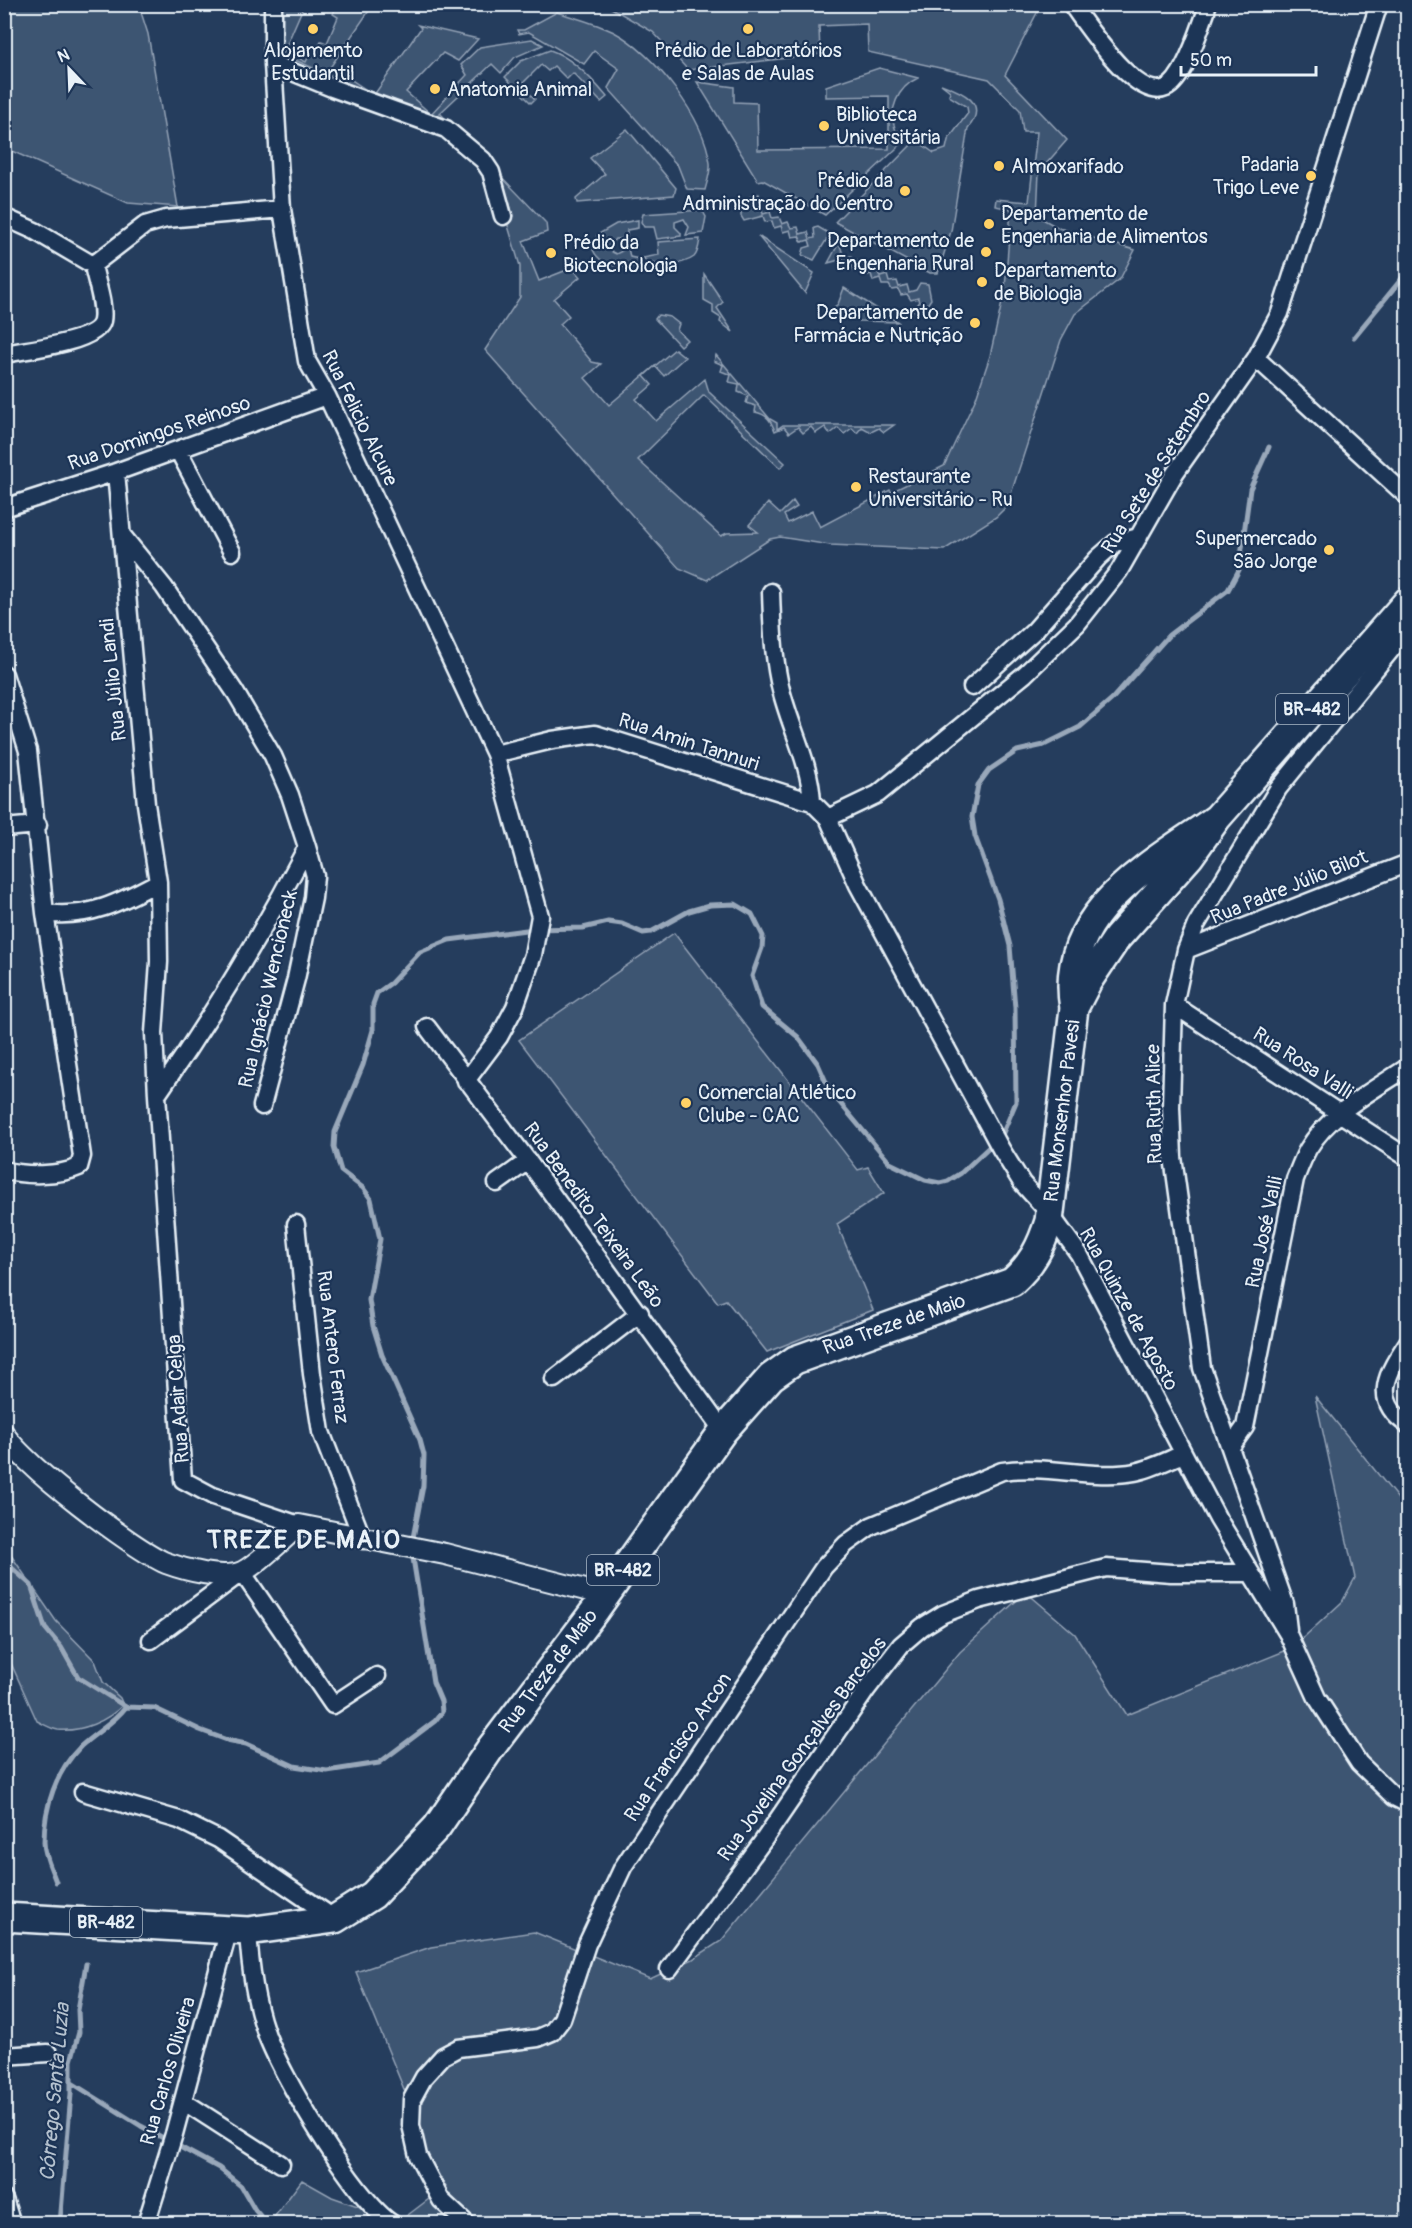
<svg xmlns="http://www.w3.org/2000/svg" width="1412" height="2228" font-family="Pangolin,sans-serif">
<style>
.green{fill:#3e5472;stroke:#93a2b5;stroke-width:1.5}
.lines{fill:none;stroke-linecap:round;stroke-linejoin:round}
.stream{stroke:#99a8ba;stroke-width:5}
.minor-casing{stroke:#e8f1f8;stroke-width:21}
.tertiary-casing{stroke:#e8f1f8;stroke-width:24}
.trunk-casing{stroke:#e8f1f8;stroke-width:32}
.minor{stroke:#1d3557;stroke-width:16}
.tertiary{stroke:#1d3557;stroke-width:20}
.trunk{stroke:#1d3557;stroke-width:27}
.poi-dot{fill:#ffd166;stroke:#1d3557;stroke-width:2}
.labels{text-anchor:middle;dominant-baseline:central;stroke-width:4.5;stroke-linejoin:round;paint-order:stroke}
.shield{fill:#1d3557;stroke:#abb9c8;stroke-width:1.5}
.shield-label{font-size:18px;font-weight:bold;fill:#e8f1f8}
.poi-label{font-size:20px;fill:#e8f1f8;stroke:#1d3557;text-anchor:start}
.street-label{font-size:20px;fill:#e8f1f8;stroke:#1d3557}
.water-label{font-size:21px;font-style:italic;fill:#b4c1ce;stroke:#1d3557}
.district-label{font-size:26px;font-weight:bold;letter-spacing:1.5px;fill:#e8f1f8;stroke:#1d3557}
</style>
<rect width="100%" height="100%" fill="#253d5d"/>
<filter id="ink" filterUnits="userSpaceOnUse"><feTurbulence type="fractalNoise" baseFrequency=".0167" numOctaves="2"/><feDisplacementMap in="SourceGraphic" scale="12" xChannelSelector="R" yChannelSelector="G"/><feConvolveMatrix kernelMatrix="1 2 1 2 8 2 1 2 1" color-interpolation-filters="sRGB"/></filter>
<g filter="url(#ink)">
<path class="green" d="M5,4L139,6L148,34L178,207L128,203L5,148Z
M278,5H304L284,51L306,62L313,46L318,48L321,41L327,43L338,17L333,14L337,5H373L331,66L374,95L421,28L418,25L478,39L458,61L443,53L406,92L431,114L467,75L461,65L480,47L532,39L543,45L515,57L501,73L492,64L440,113L474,149L374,95L277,52Z
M606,5H1041L1005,75L1067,140L1039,172L1037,216L1059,228L1135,250L1120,279L1075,314L1061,340L1007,506L996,517L944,550L830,545L780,537L770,539L707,580L679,568L485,350L520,297V266L506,219L513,216L508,198L501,202L495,170L546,223L547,232L523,241L539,281L572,268L580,277L554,299L569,316L560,324L592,362L601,364L585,378L609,405L675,349L685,357L664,376L655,366L644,376L652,385L636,399L656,421L705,379L709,392L785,463L780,468L704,395L638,460L721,536L727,533L758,532L749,525L768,503L780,514L793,501L797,507L784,515L788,523L812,511L820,527L890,490L891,492L944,466L976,398L990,356L1005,289L1011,209L995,206L996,199L1029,202L1037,132H1023L1020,110L989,79L868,52L867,24L819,26L820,54L688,70L653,32Z
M557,12C575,18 596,23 614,32C654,53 704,117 710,163C711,171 707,182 705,190L687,189L678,166L608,88L619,69L594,51L584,64L529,32L519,34L517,30H524Z
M550,50C571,57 593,80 607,97L601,102L573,73L567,79L554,66L548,71L541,65L521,85L535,99L531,103L505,77L521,61Z
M879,68L918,78C898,87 887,111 896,131H903L911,135L825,215L763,180L758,181L697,82L734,87V102L757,103L758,150L889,149V96L826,97V86Z
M941,84C963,92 989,103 968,128L951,231L938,273H930L835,222L919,137L923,145L934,153L946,149L948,140L968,113L967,107L949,96L950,91Z
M627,129L676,188L674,195L577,203L576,199L605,174L590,158Z
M759,194L763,214L770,212L772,218L779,217L782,224L788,222L791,228L798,227L800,234L808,232L810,239L815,238L814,228L818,227L830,234L814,260L802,255L804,248L811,246L809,240L802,242L799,236L792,237L790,230L783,232L781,226L774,228L772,221L765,222L763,216L744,221L741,216C741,204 746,196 759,194Z
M702,210L706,217L703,233L686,235L689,227L684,219L675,222V227L681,233V236L657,239L654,227H644L641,222L643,214Z
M638,220V228L627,230V239H615L609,246L612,252L616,254L622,251L624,243H627L630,257L639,259L642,266C624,268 602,269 593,250L597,235L616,224Z
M758,236L814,273L805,293Z
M700,239C699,245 698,253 694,257C684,265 650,268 643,258L659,255L658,242Z
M839,243L844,257L851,256L853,262L859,261L862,267L869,265L872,272H878L880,277L887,275L889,282L897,281L899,287L907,285L909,292L916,290L920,283L928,284L931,299L923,311L917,314L913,309L919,303L918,298L911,300L907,294L901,295L898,289L892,290L889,285H882L880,279L873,281L871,274L864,276L862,269L854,271L852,265L845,266L843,259L828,263Z
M704,274L723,302L717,308L733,332L720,322L721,318L713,313V305L704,300Z
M844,288L898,322L859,321L855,316L829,311L838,304Z
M658,315L670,317L679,324L677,330L687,340L680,346L655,319Z
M716,355L770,419L777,423V429L783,425H894L884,432L879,428L871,432L862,427L857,433L852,428L844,434L838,428L830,434L825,427L816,433L811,427L803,433L798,427L789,433L784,427L775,431C771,421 767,414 755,412L756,406L746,403L748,396L738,392L739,384L729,382L731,375L721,371L723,365L714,361Z
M674,933L858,1170L868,1167L884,1193L837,1224L873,1310L767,1352L726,1300L718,1303L519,1040Z
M1315,1396L1407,1510V2223L269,2224L302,2180L332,2197L400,2221L446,2186L424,2162L408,2099L356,1972L431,1947L534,1932L650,1979L693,1959L721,1941L960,1652L1026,1592L1075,1634L1127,1715L1292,1648L1342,1602L1355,1578Z
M4,1545L56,1621L95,1661L103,1682L120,1698L123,1705C107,1721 82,1732 58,1730C51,1729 43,1724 37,1721L5,1650Z"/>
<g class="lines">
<path class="stream" d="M1354,337L1408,271
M412,1543L423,1486L424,1455L420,1440L382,1355L373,1326L369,1300L380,1239L371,1199L363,1188L341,1171L334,1147L335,1132L363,1065L373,1030V1004L377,993L391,983L420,952L449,940L534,929L583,928L608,922L622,924L643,933L651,932L689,911L710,905L735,904L752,914L763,936L762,948L752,976L762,1007L798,1037L818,1064L830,1091L890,1163L925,1180L940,1183L948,1181L961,1173L1002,1135L1016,1102L1015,1008L1010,946L998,899L975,836L972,817L978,785L989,770L1017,751L1044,745L1080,727L1112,699L1169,635L1228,590L1239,570L1250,489L1269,447
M4,1561L31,1585L45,1628L61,1647L78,1677L126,1707L154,1708L200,1730L227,1740L246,1744L294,1766L327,1771L379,1763L435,1721L442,1712L441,1701L433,1682L412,1552
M56,1882C52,1870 44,1855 44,1842C44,1807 56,1771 81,1746C96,1732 113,1724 126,1707
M72,2083L141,2126L219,2168L241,2186L255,2210L267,2224
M60,2224L71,2094V2061L79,2032L78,2010L86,1964"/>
<defs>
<path id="minor" d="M273,4V64L282,209L307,361L327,396L495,754L540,916L533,955L515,1007L499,1037L466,1081
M1071,4C1087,25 1136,102 1166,88C1184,80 1199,31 1206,12L1207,4
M273,64L332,88L446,129L483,160L491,172L503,216
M4,217L35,231L93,265C96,282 105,304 102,321C98,342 25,350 4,354
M93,265L145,225L166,219L282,209
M1256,358L1408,497
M178,450L232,552
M116,472L146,804L158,882L159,962L154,1033L157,1095L183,1480L213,1496L299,1525
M4,508L116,472L327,396
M122,535L164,587L235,692L273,756L290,795L307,847C262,933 213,1015 157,1095
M771,592C772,622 773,652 779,681C787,722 810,759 812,802
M4,674L28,751L45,913L82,1156L79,1167C59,1176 25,1176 4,1170
M972,687L1034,631L1098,558L1115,543L1139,537
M495,754L552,740L595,734L812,802L828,818L858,885L1001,1149L1022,1183L1050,1214L1079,1254L1218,1519L1288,1634L1317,1698L1359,1763L1394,1797L1408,1804
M828,818L878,794L1025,674L1077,624L1119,571L1175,473L1256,358L1280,313L1379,4
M4,828L38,825
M45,913C88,919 121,902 158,882
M1186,950L1408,863
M1174,1005L1408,1158
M427,1027L528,1161L723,1431
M262,1106L296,979L313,898L315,876L307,847
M497,1183L528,1161
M296,1224L312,1374L321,1432L363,1540
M1408,1342C1388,1372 1370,1400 1408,1425
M554,1379L640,1313
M1230,1448L1245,1427L1295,1179C1299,1169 1303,1158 1308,1149C1329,1113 1374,1090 1408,1067
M1288,1630L1285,1604L1202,1368L1173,1157L1171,1107L1174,1005L1186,950L1196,925L1278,789L1408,629
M151,1640L242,1572L333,1705L377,1676
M83,1792L179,1820L218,1839L335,1919
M248,1931C250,1965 254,1998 265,2030C279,2073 356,2202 393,2224
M669,1969L763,1841L867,1689L901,1645L922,1627L943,1614L979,1600L1106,1568L1171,1573H1251
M4,2056L48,2053
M183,2101L281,2164
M4,2199L12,2224
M146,2224L174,2134L229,1929
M467,2224L441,2200L418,2156L411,2125L412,2099L424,2077L443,2056L458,2048L538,2038L552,2032L562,2019L587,1944L623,1867L824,1567L846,1544L871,1526L1002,1471C1046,1464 1093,1480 1135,1472C1151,1469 1168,1460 1183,1454"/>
<path id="tertiary" d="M4,1434C22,1464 133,1549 166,1563C185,1570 223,1580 242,1572C257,1565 285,1537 299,1525L445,1554L605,1595"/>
<path id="trunk" d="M1074,1008L1088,981L1117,938L1190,856L1217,818L1408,601
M4,1917L248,1931L335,1919L373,1895L437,1827L490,1749L596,1609L723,1431L771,1377L795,1360L1012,1282C1032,1264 1041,1247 1049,1221L1074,1008C1057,913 1150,865 1217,818"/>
</defs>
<use href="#minor" class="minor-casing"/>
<use href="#tertiary" class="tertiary-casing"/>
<use href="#trunk" class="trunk-casing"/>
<use href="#minor" class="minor"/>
<use href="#tertiary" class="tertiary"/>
<use href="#trunk" class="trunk"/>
</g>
</g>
<g class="poi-dot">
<circle cx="313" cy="29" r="6"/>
<circle cx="748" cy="29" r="6"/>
<circle cx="435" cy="89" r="6"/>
<circle cx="824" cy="126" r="6"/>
<circle cx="999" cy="166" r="6"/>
<circle cx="1311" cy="176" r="6"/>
<circle cx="905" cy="191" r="6"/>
<circle cx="989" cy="224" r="6"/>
<circle cx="986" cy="252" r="6"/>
<circle cx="551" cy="253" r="6"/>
<circle cx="982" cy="282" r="6"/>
<circle cx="975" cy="323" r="6"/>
<circle cx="856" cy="487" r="6"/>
<circle cx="1329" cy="550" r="6"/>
<circle cx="686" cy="1103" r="6"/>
</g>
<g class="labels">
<g class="shield">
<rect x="1276" y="694" width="72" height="30" rx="4.5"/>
<rect x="587" y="1555" width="72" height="30" rx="4.5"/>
<rect x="70" y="1907" width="72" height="30" rx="4.5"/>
</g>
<g class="shield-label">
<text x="1312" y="709">BR-482</text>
<text x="623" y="1570">BR-482</text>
<text x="106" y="1922">BR-482</text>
</g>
<g class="poi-label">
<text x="313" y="50" text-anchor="middle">Alojamento<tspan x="313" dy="23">Estudantil</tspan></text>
<text x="748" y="50" text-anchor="middle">Prédio de Laboratórios<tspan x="748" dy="23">e Salas de Aulas</tspan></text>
<text x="447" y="89">Anatomia Animal</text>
<text x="836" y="114">Biblioteca<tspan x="836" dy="23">Universitária</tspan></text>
<text x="1299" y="164" text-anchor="end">Padaria<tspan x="1299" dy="23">Trigo Leve</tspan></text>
<text x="1011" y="166">Almoxarifado</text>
<text x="893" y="180" text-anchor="end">Prédio da<tspan x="893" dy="23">Administração do Centro</tspan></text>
<text x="1001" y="213">Departamento de<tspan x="1001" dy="23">Engenharia de Alimentos</tspan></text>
<text x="974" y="240" text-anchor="end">Departamento de<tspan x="974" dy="23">Engenharia Rural</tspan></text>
<text x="563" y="242">Prédio da<tspan x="563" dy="23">Biotecnologia</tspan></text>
<text x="994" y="270">Departamento<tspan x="994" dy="23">de Biologia</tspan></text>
<text x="963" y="312" text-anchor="end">Departamento de<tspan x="963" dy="23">Farmácia e Nutrição</tspan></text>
<text x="868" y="476">Restaurante<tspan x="868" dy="23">Universitário - Ru</tspan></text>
<text x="1317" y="538" text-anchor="end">Supermercado<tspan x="1317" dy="23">São Jorge</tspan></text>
<text x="698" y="1092">Comercial Atlético<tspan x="698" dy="23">Clube - CAC</tspan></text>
</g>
<g class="street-label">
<text transform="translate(360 418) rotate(64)">Rua Felicio Alcure</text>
<text transform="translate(159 433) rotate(-19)">Rua Domingos Reinoso</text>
<text transform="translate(1156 472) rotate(-58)">Rua Sete de Setembro</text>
<text transform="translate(113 680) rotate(-96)">Rua Júlio Landi</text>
<text transform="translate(689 742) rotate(18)">Rua Amin Tannuri</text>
<text transform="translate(1289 887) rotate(-22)">Rua Padre Júlio Bilot</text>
<text transform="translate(268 989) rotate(-77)">Rua Ignácio Wencioneck</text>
<text transform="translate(1303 1063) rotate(33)">Rua Rosa Valli</text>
<text transform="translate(1154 1104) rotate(-91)">Rua Ruth Alice</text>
<text transform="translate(1062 1111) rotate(-83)">Rua Monsenhor Pavesi</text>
<text transform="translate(594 1215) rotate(54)">Rua Benedito Teixeira Leão</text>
<text transform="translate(1264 1232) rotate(-78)">Rua José Valli</text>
<text transform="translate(1129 1309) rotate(61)">Rua Quinze de Agosto</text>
<text transform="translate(894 1324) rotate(-19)">Rua Treze de Maio</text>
<text transform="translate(333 1347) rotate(83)">Rua Antero Ferraz</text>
<text transform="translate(178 1399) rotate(-94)">Rua Adair Celga</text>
<text transform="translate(548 1671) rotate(-53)">Rua Treze de Maio</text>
<text transform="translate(678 1747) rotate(-56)">Rua Francisco Arcon</text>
<text transform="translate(802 1749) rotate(-54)">Rua Jovelina Gonçalves Barcelos</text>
<text transform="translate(168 2071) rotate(-74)">Rua Carlos Oliveira</text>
</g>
<g class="water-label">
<text transform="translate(55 2092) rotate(-85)">Córrego Santa Luzia</text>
</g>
<g class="district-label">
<text x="304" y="1540">TREZE DE MAIO</text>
</g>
</g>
<rect width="1412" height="2228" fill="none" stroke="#1d3557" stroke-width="24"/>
<rect x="12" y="12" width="1388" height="2204" fill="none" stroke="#e8f1f8" stroke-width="2" filter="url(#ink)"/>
<g transform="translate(69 69) rotate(337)" stroke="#1d3557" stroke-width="4.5" paint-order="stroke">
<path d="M0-4.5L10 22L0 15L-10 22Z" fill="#e8f1f8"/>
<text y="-9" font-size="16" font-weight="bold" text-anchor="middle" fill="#e8f1f8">N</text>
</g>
<path d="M1181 66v9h135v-9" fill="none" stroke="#e8f1f8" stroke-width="3"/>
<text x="1190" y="66" font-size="18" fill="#e8f1f8" stroke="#1d3557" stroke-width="4.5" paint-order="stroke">50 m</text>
</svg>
